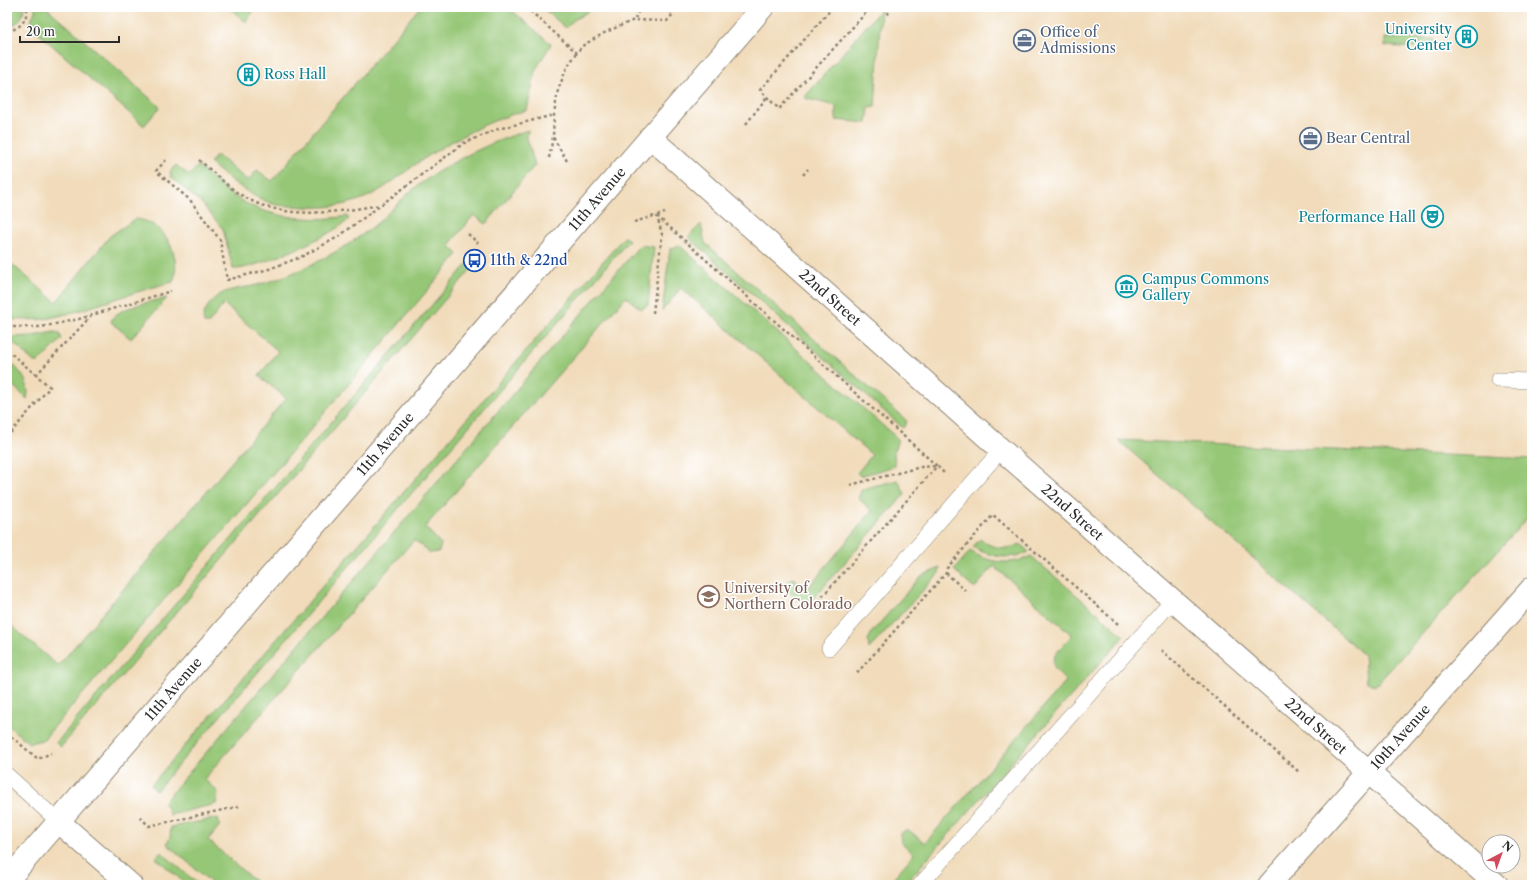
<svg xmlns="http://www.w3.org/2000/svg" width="1539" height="892" font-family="'Libre Caslon Text',serif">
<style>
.green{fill:#96c777;stroke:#607951}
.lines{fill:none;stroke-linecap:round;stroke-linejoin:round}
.service-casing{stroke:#8e8372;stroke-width:16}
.minor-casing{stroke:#8e8372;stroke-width:24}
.tertiary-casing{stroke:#8e8372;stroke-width:24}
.secondary-casing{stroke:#8e8372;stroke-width:24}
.path{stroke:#8e8372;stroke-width:2.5;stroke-dasharray:3 3;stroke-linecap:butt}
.service{stroke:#fff;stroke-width:15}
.minor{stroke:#fff;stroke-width:22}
.tertiary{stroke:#fff;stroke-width:22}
.secondary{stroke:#fff;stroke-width:22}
.labels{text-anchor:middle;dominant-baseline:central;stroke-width:3;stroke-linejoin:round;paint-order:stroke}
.culture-label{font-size:14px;fill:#0d838f;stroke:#fff;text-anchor:end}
.service-label{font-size:14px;fill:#4e5e75;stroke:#fff;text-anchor:start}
.street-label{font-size:14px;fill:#2b2b2b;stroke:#fff}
.transit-label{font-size:14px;fill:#164399;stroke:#fff;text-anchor:start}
.education-label{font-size:14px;fill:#785e54;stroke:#fff;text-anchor:start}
</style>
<rect width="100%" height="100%" fill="#fff"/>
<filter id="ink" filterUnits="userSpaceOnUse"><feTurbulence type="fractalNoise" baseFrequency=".025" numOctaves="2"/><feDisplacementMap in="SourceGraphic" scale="8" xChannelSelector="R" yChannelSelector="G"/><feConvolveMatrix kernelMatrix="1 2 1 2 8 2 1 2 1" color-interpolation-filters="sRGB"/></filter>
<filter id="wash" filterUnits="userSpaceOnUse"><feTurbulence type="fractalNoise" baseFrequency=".012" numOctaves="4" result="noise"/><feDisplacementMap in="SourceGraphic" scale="16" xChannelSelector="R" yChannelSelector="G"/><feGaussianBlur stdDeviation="0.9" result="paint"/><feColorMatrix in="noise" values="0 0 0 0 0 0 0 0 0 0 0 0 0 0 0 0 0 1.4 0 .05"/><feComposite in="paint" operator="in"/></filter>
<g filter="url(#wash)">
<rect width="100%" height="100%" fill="#f1dbba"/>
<path class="green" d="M7,7H24C24,18 17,25 7,27Z
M35,7H46L160,107L144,126L29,25L35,11Z
M228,7H256L246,22Z
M420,7H508L551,44L536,69L527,110C488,120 452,140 419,162C403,173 389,186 371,195C347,207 321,209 294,206C288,206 280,206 273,204C249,196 229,179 210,163L217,155L248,181L257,170L272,181Z
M541,7H595L574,20L566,28Z
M881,9L875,107L869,108L867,123L836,120V106L804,98Z
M1385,38L1434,39V49L1385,46Z
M528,130L527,138L535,165L486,224L474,215L449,245L458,254L301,441L43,740L29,743L7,725V622L58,666L286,398L259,376L278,351L224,304L209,323H204C200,314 212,298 221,294C230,289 243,288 253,286C270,282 286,276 302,269C326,258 349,245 370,229C388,215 402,197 420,184C453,160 489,143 528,130Z
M176,165L189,175L198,166C233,198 253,214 302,218C317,219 331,219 347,216L349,219C336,234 252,271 233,269L223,229L202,204L171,177L170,172Z
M135,219C164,220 183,257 173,282C131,292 92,309 50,318C36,321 21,319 7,320V260L56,302L110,236Z
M701,224L705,243L907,421L903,428L688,237Z
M624,237L629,240L156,791L151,785Z
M640,245L654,247L648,305L641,309L626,297L425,527L441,544L439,552L430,553L414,540L204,779L218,792L216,804L170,815L166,806L163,803Z
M679,245L898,439L894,452L895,466L860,476L857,473L872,455L681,288L662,311L670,249Z
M468,263L473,267L61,747L56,743Z
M167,298L131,339L111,322C113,308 154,301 167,298Z
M54,332L59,333L62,339L39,362H34L7,337L33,336Z
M7,359C19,370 31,381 27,399L7,380Z
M1118,440L1532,459V513L1375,686L1366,681L1364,655Z
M898,480L905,494L806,607L786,589L784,586L789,580L793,578L807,589L872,511L858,498L862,489Z
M980,539C991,548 1007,551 1020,544L1029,552C1009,560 992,558 973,547Z
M970,551C989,563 1011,566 1031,556L1124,636L904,885H887L914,854L901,842L900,834L907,829L925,843L1066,681C1041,658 1057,656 1072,635L994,566L975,588L972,587L954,570Z
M940,568L939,573L869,649L868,640L872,632L921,576Z
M218,818L220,825L208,840L259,885H214L167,844L170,837L171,827Z
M161,852L199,885H187L156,858Z"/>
</g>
<g filter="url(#ink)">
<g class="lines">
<defs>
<path id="service" d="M1498,380L1532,381
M829,648L1001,450
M7,775L58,821
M920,885L1173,600"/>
<g id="minor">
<path d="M58,821L131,885"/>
<path id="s1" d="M1269,885L1532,588"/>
</g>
<g id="tertiary">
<path id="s2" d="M650,137L988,438L1497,885"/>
</g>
<g id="secondary">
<path id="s3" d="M7,881L763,7"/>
</g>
</defs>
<use href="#service" class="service-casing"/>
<use href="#minor" class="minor-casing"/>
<use href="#tertiary" class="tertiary-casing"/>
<use href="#secondary" class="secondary-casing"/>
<path class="path" d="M526,7L577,53
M833,7L760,90L779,109L871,7
M888,15L889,7
M635,19L640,7
M7,30C20,31 28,18 27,7
M746,124L767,97
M549,158L553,137
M166,160L156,171L190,200L220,240L227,280L269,269L301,257L338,237L464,143L498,129L554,115
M199,160C215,173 231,191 250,200C289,220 339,212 380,205
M567,161L553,137L554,115L558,90L567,67L582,46L606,32L634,20L667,21L673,14L665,7
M803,175L808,169
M657,216L937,466L812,608
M634,222L665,213
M468,234L478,243
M653,313L662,234L657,216
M7,327H41L79,319L171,291
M7,350L50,387L7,437
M36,375L91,316
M850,485L921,467L937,466L944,473
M946,573L967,592
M1161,650L1299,772
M857,673L946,573L947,568L993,515L1118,624
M7,733L38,759L51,753
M140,817L149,826L241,806"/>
<use href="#service" class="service"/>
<use href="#minor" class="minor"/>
<use href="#tertiary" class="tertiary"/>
<use href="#secondary" class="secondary"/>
</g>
</g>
<defs>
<symbol id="building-ring" viewBox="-11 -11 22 22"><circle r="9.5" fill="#fff" stroke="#0f9aa8" stroke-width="1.5"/><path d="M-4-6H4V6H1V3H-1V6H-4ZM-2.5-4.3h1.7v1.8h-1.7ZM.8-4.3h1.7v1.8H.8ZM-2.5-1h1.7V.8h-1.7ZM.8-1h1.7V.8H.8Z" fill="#0f9aa8"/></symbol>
<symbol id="office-ring" viewBox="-11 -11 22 22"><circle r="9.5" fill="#fff" stroke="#5c6f8a" stroke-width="1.5"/><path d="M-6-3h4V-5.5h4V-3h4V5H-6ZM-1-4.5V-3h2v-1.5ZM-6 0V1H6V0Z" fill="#5c6f8a"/></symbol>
<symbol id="theatre-ring" viewBox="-11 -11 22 22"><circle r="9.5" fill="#fff" stroke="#0f9aa8" stroke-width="1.5"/><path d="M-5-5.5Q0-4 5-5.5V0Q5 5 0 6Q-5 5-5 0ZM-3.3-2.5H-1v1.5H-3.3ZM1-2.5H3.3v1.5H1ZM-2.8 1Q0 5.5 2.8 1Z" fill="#0f9aa8"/></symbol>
<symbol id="bus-ring" viewBox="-11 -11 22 22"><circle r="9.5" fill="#fff" stroke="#1a4fb4" stroke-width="1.5"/><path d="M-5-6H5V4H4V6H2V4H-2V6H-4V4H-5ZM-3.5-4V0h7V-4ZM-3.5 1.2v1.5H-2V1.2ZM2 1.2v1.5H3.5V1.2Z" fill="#1a4fb4"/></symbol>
<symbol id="museum-ring" viewBox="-11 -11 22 22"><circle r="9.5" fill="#fff" stroke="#0f9aa8" stroke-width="1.5"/><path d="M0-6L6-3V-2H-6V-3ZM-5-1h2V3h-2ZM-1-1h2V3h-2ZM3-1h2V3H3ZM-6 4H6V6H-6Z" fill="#0f9aa8"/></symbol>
<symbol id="university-ring" viewBox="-11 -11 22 22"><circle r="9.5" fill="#fff" stroke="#8d6e63" stroke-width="1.5"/><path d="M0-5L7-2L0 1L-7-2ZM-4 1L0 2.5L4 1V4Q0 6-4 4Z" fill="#8d6e63"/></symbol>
</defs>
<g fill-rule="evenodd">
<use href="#building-ring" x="1454" y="24" width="25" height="25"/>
<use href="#office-ring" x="1012" y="28" width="25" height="25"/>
<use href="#building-ring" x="236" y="62" width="25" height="25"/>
<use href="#office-ring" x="1298" y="126" width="25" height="25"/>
<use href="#theatre-ring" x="1420" y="204" width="25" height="25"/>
<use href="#bus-ring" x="462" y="248" width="25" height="25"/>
<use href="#museum-ring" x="1114" y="274" width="25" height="25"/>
<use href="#university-ring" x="696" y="584" width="25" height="25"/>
</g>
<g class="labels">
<g class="culture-label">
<text x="1452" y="29">University<tspan x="1452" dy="16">Center</tspan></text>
<text x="264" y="74" text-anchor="start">Ross Hall</text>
<text x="1416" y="217">Performance Hall</text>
<text x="1142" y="279" text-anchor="start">Campus Commons<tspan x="1142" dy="16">Gallery</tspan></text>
</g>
<g class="service-label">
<text x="1040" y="32">Office of<tspan x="1040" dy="16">Admissions</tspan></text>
<text x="1326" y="138">Bear Central</text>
</g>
<g class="street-label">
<text stroke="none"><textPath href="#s3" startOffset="902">11th Avenue</textPath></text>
<text stroke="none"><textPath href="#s2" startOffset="241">22nd Street</textPath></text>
<text stroke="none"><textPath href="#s3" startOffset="578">11th Avenue</textPath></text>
<text stroke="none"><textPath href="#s2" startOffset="565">22nd Street</textPath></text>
<text stroke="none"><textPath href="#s3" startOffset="254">11th Avenue</textPath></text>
<text stroke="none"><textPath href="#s2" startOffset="889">22nd Street</textPath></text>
<text stroke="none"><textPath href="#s1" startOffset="198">10th Avenue</textPath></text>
</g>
<g class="transit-label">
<text x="490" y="260">11th &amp; 22nd</text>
</g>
<g class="education-label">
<text x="724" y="588">University of<tspan x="724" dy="16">Northern Colorado</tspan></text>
</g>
</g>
<rect width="1539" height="892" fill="none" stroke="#fff" stroke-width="24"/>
<g transform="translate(1501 854) rotate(41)"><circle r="19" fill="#ffffff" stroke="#aaaaaa"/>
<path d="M0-3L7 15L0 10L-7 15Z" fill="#d1495b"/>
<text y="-6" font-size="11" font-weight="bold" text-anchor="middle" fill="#2b2b2b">N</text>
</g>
<path d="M20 36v6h99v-6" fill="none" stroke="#2b2b2b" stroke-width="2"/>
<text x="26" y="36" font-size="12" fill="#2b2b2b" stroke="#ffffff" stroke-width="3" paint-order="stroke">20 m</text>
</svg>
